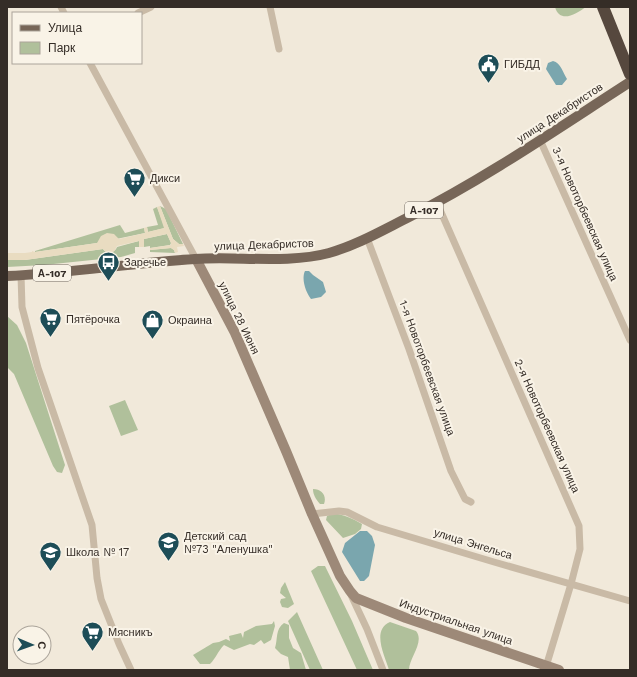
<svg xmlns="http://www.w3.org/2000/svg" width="637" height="677" font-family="'Work Sans',sans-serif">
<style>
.green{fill:#b0c09b}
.plaza{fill:#e9dcc1}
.water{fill:#7aa6ae}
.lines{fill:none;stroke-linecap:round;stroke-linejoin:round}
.street{stroke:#c9baa6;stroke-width:7}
.secondary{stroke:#9d8978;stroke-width:10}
.primary{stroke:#776658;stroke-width:10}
.highway{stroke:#56483e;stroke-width:12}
.labels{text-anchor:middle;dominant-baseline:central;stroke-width:4;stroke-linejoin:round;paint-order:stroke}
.shield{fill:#f9f3e7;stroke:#706861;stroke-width:1}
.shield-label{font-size:10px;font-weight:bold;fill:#352d27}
.poi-label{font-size:11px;fill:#352d27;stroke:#f9f3e7;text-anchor:start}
.street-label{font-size:11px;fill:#352d27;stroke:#f9f3e7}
</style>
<rect width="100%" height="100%" fill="#f1e9da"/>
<path class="green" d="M555,7H586C576,14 560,24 555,7Z
M160,206L166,209L183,244H179L173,239Z
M157,207L165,228L148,232L147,227L158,225L153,209Z
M120,225L125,233L144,228L145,233L97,243L35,252V251Z
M167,234L171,243L170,245L150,248V246L144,247V239Z
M139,241V247H135V253L121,257L44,265L7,267V260H25L103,249C107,255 115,253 117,247Z
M171,248L174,250L175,253L150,252V250Z
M7,316L17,325L26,343L65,465L62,473L57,472L53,466L14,374L7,367Z
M125,400L138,430L121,436L109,406Z
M313,489C322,489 327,496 324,504H320C316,499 313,495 313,489Z
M333,513C344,515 352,518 362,524L361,529L355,534L343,538L326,520L327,516Z
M318,566H325L352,621L373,670H357L311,571Z
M285,582L294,604L288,608L282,607L280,602L281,599L286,598L280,593L281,588Z
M297,612L323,670H310L288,621Z
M274,621L275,626L271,640L264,644L261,640L254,645L250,644L234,650L224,645C218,651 216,658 210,664H200L193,655L213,643L219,642L226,639L230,641L229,636L241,633L243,638L244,632L256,626L272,624Z
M390,622L416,631C425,642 409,658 409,670H389C385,656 371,630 390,622Z
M284,623L289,625V638L293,648L301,653L306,670H290L288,657L281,654L275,648C278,639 275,629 284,623Z"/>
<path class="plaza" d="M160,206L173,239L179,244H183L184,246L177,247L178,252L175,253L174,250L171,248L150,250V248L171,245V243L167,234L144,239V247H139V241L117,246L115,250L112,253L106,252L103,249L25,260H7V253H25L32,252V251L35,252L97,243L101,236L107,233L114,234L119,239L145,233L144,228L147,227L148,232L164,228L157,207Z"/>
<path class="water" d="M553,61C561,63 563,73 567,79L562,85H556L546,69L548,63Z
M305,271H309L313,275L323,282L326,292L321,297L311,299C306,293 301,279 305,271Z
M360,531H367L372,536L375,545L369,576L364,581H360L342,552L345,543Z"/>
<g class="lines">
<path class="street" d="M61,7L64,13
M270,7L279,49
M138,13L151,7
M90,63L196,259
M540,140L630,340
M437,203L579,526L580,549L571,584L545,670
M367,238L409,349L451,471L465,499L471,502
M21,275L22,307L38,368L92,525L97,578L101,599L119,644L131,670
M312,514L339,511L347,512L377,527L494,562L630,601
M351,595L367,629L383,670"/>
<path class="secondary" d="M196,259L235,333L286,451L312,514L340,576L350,591L356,598L406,618L559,670"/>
<path class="primary" d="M7,276C70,273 132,263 195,259C237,256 288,264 329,253C357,245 383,230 409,217C486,178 557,129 630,82"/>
<path class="highway" d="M603,7L630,74"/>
</g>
<defs>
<symbol id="civic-pin" viewBox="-11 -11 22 30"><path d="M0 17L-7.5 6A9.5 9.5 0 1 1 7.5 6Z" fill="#1d4d57" stroke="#f9f3e7"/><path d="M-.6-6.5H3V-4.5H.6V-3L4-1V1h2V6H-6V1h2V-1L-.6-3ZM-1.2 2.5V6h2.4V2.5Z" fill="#fff"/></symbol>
<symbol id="supermarket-pin" viewBox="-11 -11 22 30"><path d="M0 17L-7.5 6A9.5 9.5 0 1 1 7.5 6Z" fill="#1d4d57" stroke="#f9f3e7"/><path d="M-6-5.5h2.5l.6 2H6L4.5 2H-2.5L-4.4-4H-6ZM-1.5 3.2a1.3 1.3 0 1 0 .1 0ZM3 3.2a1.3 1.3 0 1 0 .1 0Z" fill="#fff"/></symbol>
<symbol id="bus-pin" viewBox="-11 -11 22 30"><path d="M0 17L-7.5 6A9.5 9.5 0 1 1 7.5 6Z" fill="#1d4d57" stroke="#f9f3e7"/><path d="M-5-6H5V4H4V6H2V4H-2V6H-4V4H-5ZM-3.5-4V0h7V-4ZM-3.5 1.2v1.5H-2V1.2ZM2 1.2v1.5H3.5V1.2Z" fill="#fff"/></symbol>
<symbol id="shop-pin" viewBox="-11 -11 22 30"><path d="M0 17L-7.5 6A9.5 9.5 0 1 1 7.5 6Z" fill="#1d4d57" stroke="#f9f3e7"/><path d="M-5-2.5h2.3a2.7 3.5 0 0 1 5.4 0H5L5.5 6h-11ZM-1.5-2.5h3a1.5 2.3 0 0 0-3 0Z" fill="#fff"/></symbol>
<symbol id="school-pin" viewBox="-11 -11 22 30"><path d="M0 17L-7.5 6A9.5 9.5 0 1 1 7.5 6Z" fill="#1d4d57" stroke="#f9f3e7"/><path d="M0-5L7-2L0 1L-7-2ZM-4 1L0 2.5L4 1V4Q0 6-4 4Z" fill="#fff"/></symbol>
</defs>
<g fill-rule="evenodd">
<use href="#civic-pin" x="476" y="52" width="25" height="34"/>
<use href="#supermarket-pin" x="122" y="166" width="25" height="34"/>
<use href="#bus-pin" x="96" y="250" width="25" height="34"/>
<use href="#supermarket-pin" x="38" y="306" width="25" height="34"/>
<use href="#shop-pin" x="140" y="308" width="25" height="34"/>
<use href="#school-pin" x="156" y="530" width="25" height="34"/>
<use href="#school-pin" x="38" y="540" width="25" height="34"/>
<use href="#supermarket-pin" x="80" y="620" width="25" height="34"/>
</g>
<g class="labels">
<g class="shield">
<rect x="405" y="202" width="38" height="16" rx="3"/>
<rect x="33" y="265" width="38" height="16" rx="3"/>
</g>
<g class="shield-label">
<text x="424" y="210">А-107</text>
<text x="52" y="273">А-107</text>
</g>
<g class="poi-label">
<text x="504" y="64">ГИБДД</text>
<text x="150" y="178">Дикси</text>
<text x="124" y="262">Заречье</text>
<text x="66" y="319">Пятёрочка</text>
<text x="168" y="320">Окраина</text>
<text x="184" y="536">Детский сад<tspan x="184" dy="13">№73 "Аленушка"</tspan></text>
<text x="66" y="552">Школа № 17</text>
<text x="108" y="632">Мясникъ</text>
</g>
<g class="street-label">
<text transform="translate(560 113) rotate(-33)">улица Декабристов</text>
<text transform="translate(585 214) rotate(66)">3-я Новоторбеевская улица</text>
<text transform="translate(264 245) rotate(-2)">улица Декабристов</text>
<text transform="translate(239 318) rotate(64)">улица 28 Июня</text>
<text transform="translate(427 368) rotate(70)">1-я Новоторбеевская улица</text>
<text transform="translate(547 426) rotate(66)">2-я Новоторбеевская улица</text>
<text transform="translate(473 544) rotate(17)">улица Энгельса</text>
<text transform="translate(456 622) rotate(19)">Индустриальная улица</text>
</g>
</g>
<rect width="637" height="677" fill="none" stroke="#352d27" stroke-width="16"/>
<rect x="12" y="12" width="130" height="52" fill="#f9f3e7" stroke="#aba49a"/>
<rect x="20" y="25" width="20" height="6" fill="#776658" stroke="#aba49a"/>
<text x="48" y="32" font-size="12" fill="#352d27">Улица</text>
<rect x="20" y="42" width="20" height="12" fill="#b0c09b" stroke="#aba49a"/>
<text x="48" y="52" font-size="12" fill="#352d27">Парк</text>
<g transform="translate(32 645) rotate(92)"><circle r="19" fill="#f9f3e7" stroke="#aba49a"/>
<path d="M0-3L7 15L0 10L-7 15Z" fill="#1d4d57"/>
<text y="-6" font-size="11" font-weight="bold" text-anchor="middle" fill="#352d27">С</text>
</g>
</svg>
